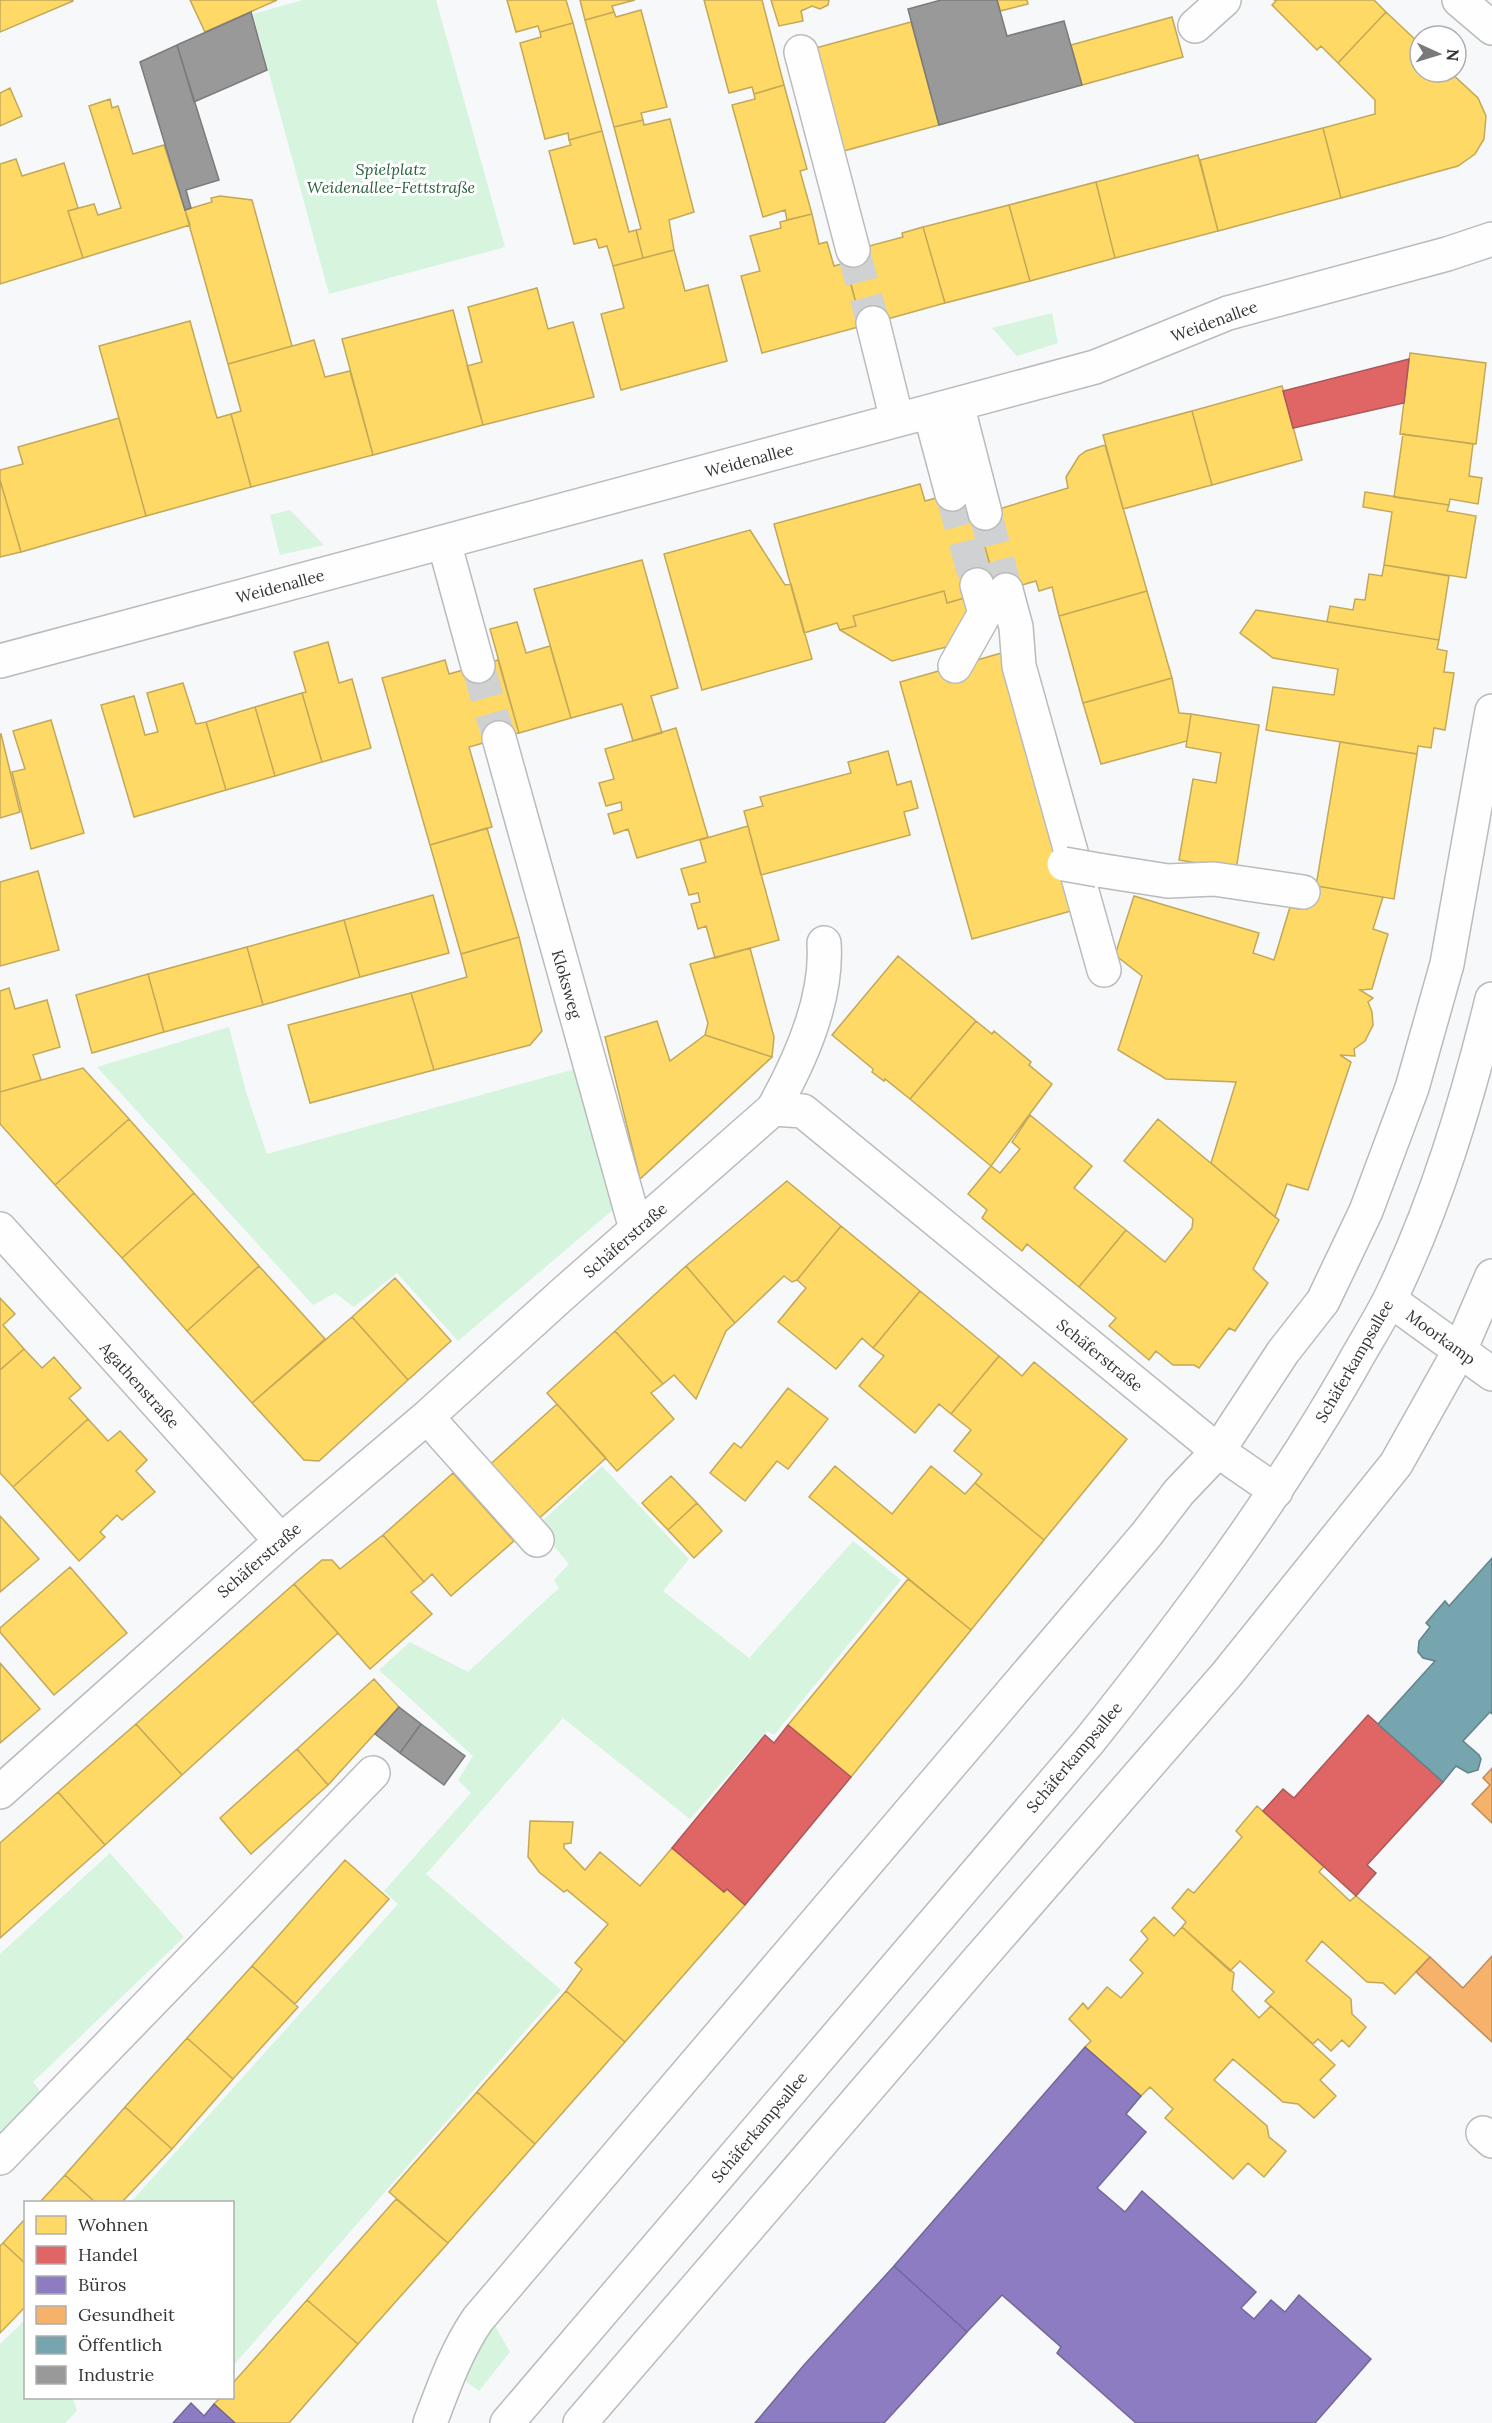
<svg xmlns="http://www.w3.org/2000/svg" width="1492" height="2423" font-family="Lora,serif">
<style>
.green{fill:#d6f4de}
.homes{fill:#ffd966;stroke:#c2a858;stroke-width:1.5}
.shops{fill:#e06666;stroke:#ac5758;stroke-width:1.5}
.offices{fill:#8e7cc3;stroke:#736799;stroke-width:1.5}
.health{fill:#f6b26b;stroke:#bc8c5b;stroke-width:1.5}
.public{fill:#76a5af;stroke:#62838b;stroke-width:1.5}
.industry{fill:#999;stroke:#7b7b7b;stroke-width:1.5}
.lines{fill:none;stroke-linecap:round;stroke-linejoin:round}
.minor-tunnel{stroke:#cfd1d3;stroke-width:33;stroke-dasharray:33 16;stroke-linecap:butt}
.minor-casing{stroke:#babbbc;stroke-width:36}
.major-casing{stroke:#babbbc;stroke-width:36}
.minor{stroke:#fefefe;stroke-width:33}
.major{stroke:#fefefe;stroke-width:33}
.minor-bridge-casing{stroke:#babbbc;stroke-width:36;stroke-linecap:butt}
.minor-bridge{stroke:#fefefe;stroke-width:33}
.labels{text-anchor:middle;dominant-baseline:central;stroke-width:6;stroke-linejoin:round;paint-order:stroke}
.park-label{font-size:16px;font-style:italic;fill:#256039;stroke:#fff}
.street-label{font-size:16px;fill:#343536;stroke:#fff}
</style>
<rect width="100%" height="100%" fill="#f6f8fa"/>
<path class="green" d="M303,0H436L505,247L329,294L253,14Z
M1052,313L1058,343L1017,356L992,328Z
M290,510L324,545L280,555L270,515Z
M229,1027L247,1095L267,1154L579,1068L621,1203L458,1341L397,1273L354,1307L335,1293L313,1305L97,1067Z
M602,1466L689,1559L663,1591L749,1658L853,1541L901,1580L774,1735L767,1731L690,1819L563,1718L426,1874L561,1990L233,2366L232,2202H131L398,1904L384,1891L471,1793L458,1780L473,1756L379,1670L410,1642L468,1672L559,1588L554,1580L569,1564L537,1526Z
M110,1853L184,1937L33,2082L46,2099L0,2141V1954Z
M25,2320L26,2398H73L77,2411L65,2423H0V2344Z
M492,2321L510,2352L479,2391L465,2381L475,2350Z"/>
<path class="homes" d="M0,0H73V1L0,32Z
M190,0H277L205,32Z
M507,0H566L573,23L540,32L538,26L516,32Z
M580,0H635L612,6L614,12L585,20Z
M704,0H762L784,85L754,94L752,87L729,93Z
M771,0H829L828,5L820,9L812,6L801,11L803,21L779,26Z
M997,0H1027L1028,4L1000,11Z
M1274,0H1374L1386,12L1338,63L1321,46L1317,50L1272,5L1276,1Z
M641,10L667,107L641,113L643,120L614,127L585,20L614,12L616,17Z
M1386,12L1420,44V72H1450L1478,98L1486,116L1484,139L1475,154L1458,166L1341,198L1323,128L1375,114V100L1338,63Z
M1172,17L1183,57L1082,85L1071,45Z
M911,22L939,125L840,152L812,49Z
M573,23L602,131L569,140L568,133L545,139L520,43L541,37L540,32Z
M784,85L807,169L800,171L812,214L787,220L785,210L763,217L732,105L755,99L754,94Z
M10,88L22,116L0,126V93Z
M110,99L112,108L118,106L133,154L164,145L190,225L83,258L68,211L94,204L98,215L121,208L89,106Z
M670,119L694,212L669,220L674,250L643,258L636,230L641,229L614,127L643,120L644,125Z
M1323,128L1341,198L1218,231L1200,160Z
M602,131L629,232L636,230L643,258L613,266L607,246L599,248L596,239L574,244L549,151L571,145L569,140Z
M1198,155L1218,231L1115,258L1096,182Z
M16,159L22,176L64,163L78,208L68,211L83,258L0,284V164Z
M1096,182L1115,258L1030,281L1009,205Z
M220,196L252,200L292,346L228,364L185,210L212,202L211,198Z
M1009,205L1030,281L945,303L923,227Z
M812,214L819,244L827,242L834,266L845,263L862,326L762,353L741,276L760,271L750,236L781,228L780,222Z
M923,227L945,303L862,326L843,253L903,237L902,233Z
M674,250L685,291L708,285L727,361L621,390L601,314L624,308L613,266Z
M537,288L548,329L573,322L594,397L483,425L467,366L482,362L468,307Z
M453,310L483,425L373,455L342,339Z
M190,321L217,418L231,414L251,487L146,516L99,346Z
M314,340L325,377L350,371L373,455L251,487L231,414L241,411L228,364Z
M1410,353L1486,363L1476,444L1400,434Z
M1282,386L1302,460L1212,485L1192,411Z
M1192,411L1212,485L1123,509L1103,435Z
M119,418L146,516L21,552L0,480V470L23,464L18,447Z
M1403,434L1473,444L1469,476L1482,478L1478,504L1450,499L1449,505L1394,497Z
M1105,445L1147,591L1059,616L1052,587L1039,591L1036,581L998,592L976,516L1068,488L1066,477L1079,456L1086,451Z
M0,480L21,552L0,557Z
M920,484L925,501L969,489L994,580L965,588L968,597L947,603L944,591L853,616L856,626L840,630L837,623L804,633L774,524Z
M1365,492L1449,505L1447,511L1476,516L1466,578L1384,565L1392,512L1363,507Z
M750,530L785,585L791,584L812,659L702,690L664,554Z
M642,560L678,688L651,696L662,733L633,741L622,704L571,718L534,589Z
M1384,565L1449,576L1439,640L1327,622L1330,606L1353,610L1355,599L1365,600L1369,574L1382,576Z
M944,591L947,603L968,597L974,615L946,647L892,661L840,630L856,626L853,616Z
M1147,591L1172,678L1083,703L1059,616Z
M1256,610L1439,640L1437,649L1447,651L1444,672L1454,673L1445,730L1434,728L1431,748L1418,746L1417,754L1266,730L1273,687L1334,695L1338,669L1273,658L1240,633Z
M517,622L526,653L550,646L571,718L519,733L490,629Z
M328,642L339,683L352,679L371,748L322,762L302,693L306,692L294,652Z
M1005,652L1078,909L972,939L900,682Z
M445,660L449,674L498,660L519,733L469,747L492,827L430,845L382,678Z
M1172,678L1179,713L1191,714L1187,741L1101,764L1083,703Z
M183,683L196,724L206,722L226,790L134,817L101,705L134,696L145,735L158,732L147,693Z
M302,693L322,762L275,776L255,707Z
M255,707L275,776L226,790L206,722Z
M1191,714L1259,725L1236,870L1179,860L1193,779L1216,783L1221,753L1186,747Z
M51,720L84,833L31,849L12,772L25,769L13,731Z
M676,728L708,837L637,858L628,829L614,834L608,814L622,810L621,802L606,806L599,783L614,779L605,749Z
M1,734L20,812L0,818V734Z
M1340,742L1417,754L1394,899L1316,886Z
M888,751L897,785L911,781L918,808L904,812L910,835L761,875L744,811L763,806L760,797L851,773L848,762Z
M748,826L779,940L715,958L706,926L698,929L691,904L700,902L698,893L689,895L681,869L706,862L700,840Z
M487,828L519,937L461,954L430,845Z
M38,871L59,950L0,966V882Z
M1305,884L1383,897L1373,929L1388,934L1372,989L1360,990L1373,998L1368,1002L1372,1012L1373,1025L1365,1041L1354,1049L1355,1056L1340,1055L1351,1062L1308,1190L1287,1184L1275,1217L1211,1163L1236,1082L1166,1079L1118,1050L1142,976L1115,955L1134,896L1259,933L1253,953L1274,960L1290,907L1299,909Z
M433,895L449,953L360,977L344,920Z
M344,920L360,977L263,1005L247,947Z
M519,937L542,1031L530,1045L434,1070L411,993L467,977L461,954Z
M247,947L263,1005L164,1032L148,974Z
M750,948L774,1037L772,1057L705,1035L708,1023L690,964Z
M898,956L976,1021L910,1099L885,1079L884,1081L872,1072L873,1069L832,1035Z
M148,974L164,1032L92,1053L76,995Z
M9,988L15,1009L47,1000L60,1047L33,1055L41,1080L0,1092V991Z
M411,993L434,1070L310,1103L288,1025Z
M657,1021L670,1061L705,1035L772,1057L640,1179L605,1037Z
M976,1021L992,1034L994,1031L1031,1062L1029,1065L1052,1084L991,1166L910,1099Z
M83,1068L129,1119L55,1185L0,1124V1092Z
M1030,1115L1092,1166L1074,1188L1126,1230L1079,1287L1027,1244L1022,1251L982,1218L987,1210L968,1194L991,1166L1000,1173L1020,1149L1012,1142Z
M129,1119L194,1193L122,1258L55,1185Z
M1158,1119L1279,1220L1253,1269L1268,1283L1235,1331L1229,1328L1199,1368L1194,1365H1173L1156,1351L1149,1360L1109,1326L1116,1318L1079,1287L1126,1230L1165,1262L1192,1228L1193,1219L1124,1161Z
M787,1181L841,1226L797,1280L792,1282L784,1276L735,1323L686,1266Z
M194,1193L259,1266L187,1331L122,1258Z
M841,1226L920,1291L873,1348L862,1338L836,1369L778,1322L806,1288L797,1280Z
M259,1266L325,1339L252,1403L187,1331Z
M686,1266L735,1323L726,1331L696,1399L674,1375L663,1384L615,1331Z
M395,1278L451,1341L408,1380L352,1317Z
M920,1291L999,1356L951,1414L939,1404L915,1433L859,1386L884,1356L873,1348Z
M0,1298L15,1314L3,1325L24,1349L0,1370Z
M352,1317L408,1380L319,1461L304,1460L252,1403Z
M615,1331L663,1384L651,1393L674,1419L617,1471L547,1393Z
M24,1349L42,1368L54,1357L81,1388L69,1398L88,1419L13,1487L0,1473V1370Z
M999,1356L1022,1376L1034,1362L1127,1439L1044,1540L975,1483L982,1474L954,1451L971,1430L951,1414Z
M788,1388L828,1419L788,1469L777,1461L745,1501L710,1473L734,1443L741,1448Z
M557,1404L606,1458L534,1523L485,1469Z
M88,1419L108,1441L120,1431L147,1460L136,1471L155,1492L122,1520L117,1515L100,1532L105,1537L79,1561L13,1487Z
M835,1466L892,1514L931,1466L965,1494L975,1483L1044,1540L971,1630L809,1497Z
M453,1473L514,1541L451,1596L432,1574L424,1582L383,1535Z
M671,1476L697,1503L668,1530L642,1503Z
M697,1503L722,1531L694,1558L668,1530Z
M0,1516L39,1559L0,1592Z
M383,1535L424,1582L411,1592L432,1614L370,1669L294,1584L322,1560H332L340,1569Z
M70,1567L127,1633L54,1695L0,1632V1628Z
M908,1579L971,1630L851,1777L788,1725Z
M294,1584L338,1633L182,1775L136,1724Z
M0,1663L40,1709L0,1743Z
M374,1679L399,1707L328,1785L297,1749Z
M136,1724L182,1775L105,1845L58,1792Z
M297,1749L328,1785L251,1854L220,1818Z
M58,1792L105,1845L0,1938V1843Z
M1257,1806L1324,1866L1319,1872L1350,1901L1356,1896L1430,1957L1395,1994L1383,1983L1367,1982L1322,1941L1306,1961L1351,1999L1352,2014L1366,2027L1349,2047L1342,2040L1331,2051L1318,2039L1313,2044L1265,2001L1274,1992L1240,1961L1230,1971L1182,1927L1186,1922L1172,1908L1188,1889L1194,1893L1242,1837L1236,1831Z
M530,1821L573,1822L571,1843L564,1844V1848L585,1870L600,1852L640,1886L672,1848L724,1892L727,1889L745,1905L625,2042L566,1991L582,1969L575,1963L608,1924L567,1890L564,1892L539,1872L528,1857Z
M345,1860L389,1899L295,2004L252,1966Z
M1154,1917L1174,1936L1182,1927L1234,1973L1232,1990L1259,2018L1271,2006L1335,2065L1320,2080L1336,2096L1314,2118L1298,2104L1283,2102L1233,2059L1214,2080L1267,2126L1269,2137L1286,2151L1264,2177L1248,2163L1233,2179L1165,2118L1173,2109L1150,2087L1141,2096L1085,2047L1091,2041L1069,2019L1083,2003L1088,2009L1107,1987L1121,1998L1143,1973L1130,1960L1148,1939L1141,1931Z
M252,1966L298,2007L233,2079L187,2038Z
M566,1991L625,2042L535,2144L477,2092Z
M187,2038L233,2079L172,2149L125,2107Z
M477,2092L535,2144L448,2243L389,2192Z
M125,2107L172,2149L122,2202H95L65,2175Z
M65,2175L95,2202H40Z
M396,2199L448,2243L358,2344L307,2300Z
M26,2218V2264L3,2243Z
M3,2243L26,2264V2306L0,2333V2246Z
M307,2300L358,2344L289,2423H235L214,2404L220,2398H232V2384Z"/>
<path class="shops" d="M1409,359L1404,403L1293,428L1283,391Z
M1368,1715L1443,1782L1367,1865L1376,1873L1356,1896L1263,1811L1283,1789L1294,1798Z
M788,1725L851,1777L745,1905L727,1889L724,1892L672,1848L765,1735L774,1743Z"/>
<path class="offices" d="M1085,2047L1141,2096L1126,2114L1146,2132L1097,2188L1125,2212L1142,2191L1256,2292L1241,2308L1254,2319L1271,2300L1285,2312L1299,2295L1371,2359L1315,2423H1136L1057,2353L1061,2347L1002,2295L967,2332L894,2266Z
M894,2266L967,2332L884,2423H755L804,2365Z
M191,2403L204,2416L214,2404L235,2423H173Z"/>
<path class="health" d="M1492,1768V1823L1472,1804L1490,1785L1483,1778Z
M1492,1956V2042L1416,1972L1430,1957L1463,1988Z"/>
<path class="public" d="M1492,1558V1714L1490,1712L1463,1741L1479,1755L1481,1759L1478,1770L1468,1773L1456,1766L1443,1782L1378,1724L1435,1661L1423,1658L1418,1652L1419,1641L1430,1627L1426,1623L1445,1601L1449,1606Z"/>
<path class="industry" d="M941,0H997L1007,36L1064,21L1082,85L939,125L908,9Z
M251,12L267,70L194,102L177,45Z
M177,45L219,180L186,190L191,208L185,210L140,62Z
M399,1707L421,1724L400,1753L375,1734Z
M421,1724L465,1756L444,1785L400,1753Z"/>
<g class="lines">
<path class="minor-tunnel" d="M853,250L873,323
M952,494L977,585
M985,513L1006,590
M478,666L499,738"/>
<defs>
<path id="minor" d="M1459,0L1492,28
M1195,26L1224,0
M801,52L853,250
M873,323L897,420
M957,404L985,513
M930,412L952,494
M444,542L478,666
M1006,590L1016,627L1019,666L1104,970
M0,661L1095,367L1228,313L1447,254L1492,239
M955,666L985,613L977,585
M499,738L636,1229
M1098,870L1168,881L1214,879L1303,892
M773,1109C800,1061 828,1000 824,943
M0,1229L281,1541
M1390,1300L1492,1374
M427,1417L537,1540
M0,1792L281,1541L427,1417L565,1292L773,1109L803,1111L1218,1451L1276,1491
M1483,2133L1492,2141
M0,2158L373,1773
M430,2423C444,2386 456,2351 478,2319L1146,1535L1179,1492L1218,1451L1283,1352L1323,1301L1366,1211L1412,1088L1447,964L1492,711"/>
<path id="major" d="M507,2423L1090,1740C1184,1622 1275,1501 1350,1370C1363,1346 1378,1323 1390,1299C1436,1205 1467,1101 1492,999
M580,2423L974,1965L1227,1674L1396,1464L1460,1350L1492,1276"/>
</defs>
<use href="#minor" class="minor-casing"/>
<use href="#major" class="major-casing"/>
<use href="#minor" class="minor"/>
<use href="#major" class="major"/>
<defs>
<path id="minor-bridge" d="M1064,864L1098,870"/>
</defs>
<use href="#minor-bridge" class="minor-bridge-casing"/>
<use href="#minor-bridge" class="minor-bridge"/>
</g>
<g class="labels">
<g class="park-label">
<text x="391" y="169">Spielplatz<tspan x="391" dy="18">Weidenallee-Fettstraße</tspan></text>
</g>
<g class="street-label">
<text transform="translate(1214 321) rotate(-20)">Weidenallee</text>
<text transform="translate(749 460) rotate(-15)">Weidenallee</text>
<text transform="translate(280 586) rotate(-15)">Weidenallee</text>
<text transform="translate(567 984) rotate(74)">Kloksweg</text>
<text transform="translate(625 1240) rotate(-41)">Schäferstraße</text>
<text transform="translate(1441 1337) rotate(36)">Moorkamp</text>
<text transform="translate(1100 1355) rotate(39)">Schäferstraße</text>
<text transform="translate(1354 1361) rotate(-60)">Schäferkampsallee</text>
<text transform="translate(140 1385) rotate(48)">Agathenstraße</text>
<text transform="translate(259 1560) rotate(-41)">Schäferstraße</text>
<text transform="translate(1074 1757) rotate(-50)">Schäferkampsallee</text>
<text transform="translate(759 2127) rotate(-50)">Schäferkampsallee</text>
</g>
</g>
<rect x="24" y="2201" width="210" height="198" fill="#ffffff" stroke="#aeaeaf" stroke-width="1.5"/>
<rect x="36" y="2216" width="30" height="18" fill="#ffd966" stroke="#aeaeaf" stroke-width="1.5"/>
<text x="78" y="2231" font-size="18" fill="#343536">Wohnen</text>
<rect x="36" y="2246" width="30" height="18" fill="#e06666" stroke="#aeaeaf" stroke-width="1.5"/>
<text x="78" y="2261" font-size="18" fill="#343536">Handel</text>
<rect x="36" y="2276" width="30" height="18" fill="#8e7cc3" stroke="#aeaeaf" stroke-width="1.5"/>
<text x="78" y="2291" font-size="18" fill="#343536">Büros</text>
<rect x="36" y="2306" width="30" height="18" fill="#f6b26b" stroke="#aeaeaf" stroke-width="1.5"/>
<text x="78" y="2321" font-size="18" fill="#343536">Gesundheit</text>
<rect x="36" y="2336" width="30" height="18" fill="#76a5af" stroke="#aeaeaf" stroke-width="1.5"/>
<text x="78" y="2351" font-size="18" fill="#343536">Öffentlich</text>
<rect x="36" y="2366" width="30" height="18" fill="#999999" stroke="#aeaeaf" stroke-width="1.5"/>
<text x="78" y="2381" font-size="18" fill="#343536">Industrie</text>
<g transform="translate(1438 54) rotate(94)"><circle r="28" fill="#ffffff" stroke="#aeaeaf" stroke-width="1.5"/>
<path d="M0-4.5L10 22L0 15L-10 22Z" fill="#78797b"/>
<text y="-9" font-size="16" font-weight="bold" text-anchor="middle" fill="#343536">N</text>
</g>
</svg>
